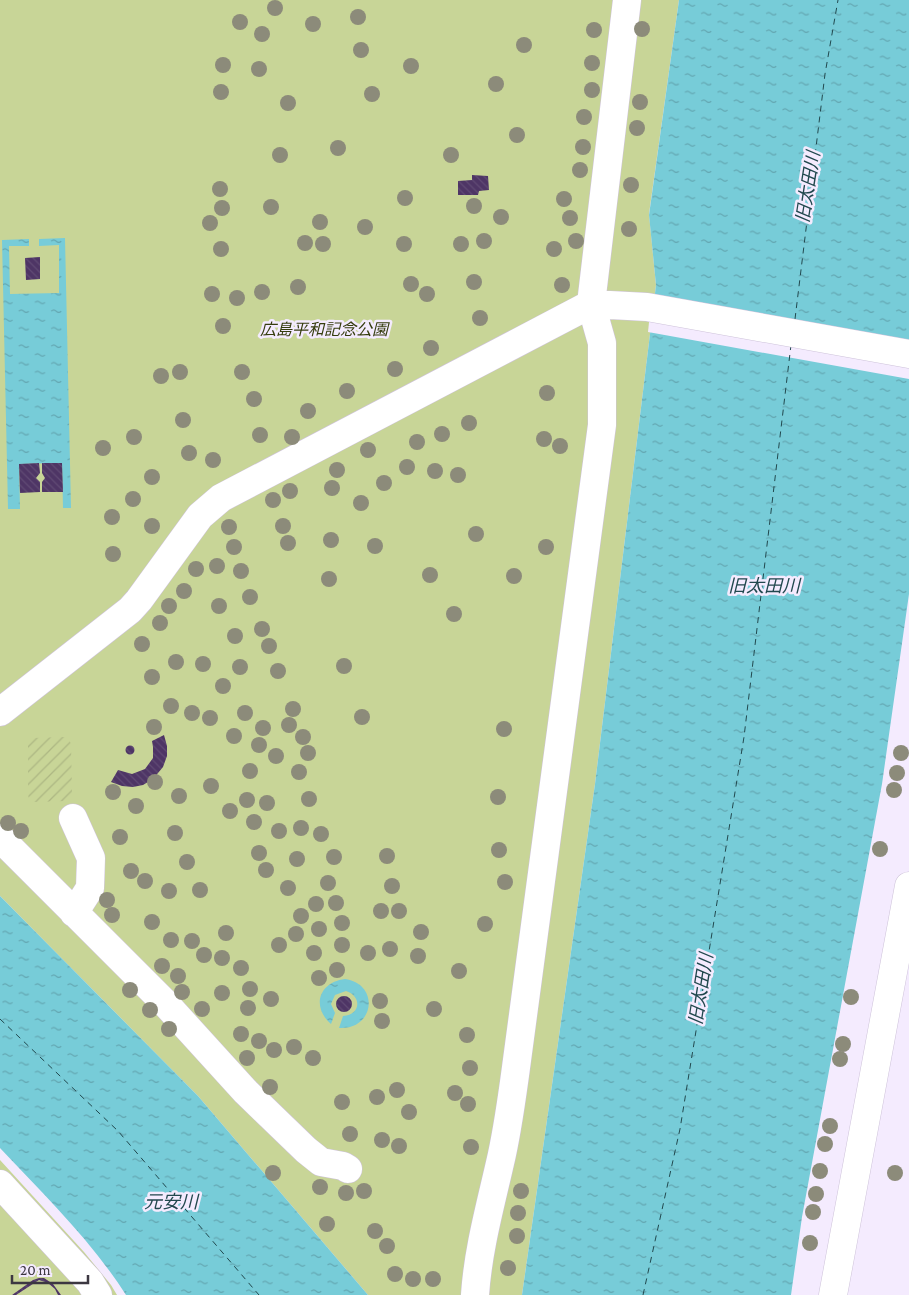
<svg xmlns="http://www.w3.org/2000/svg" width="909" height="1295" font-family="'Crimson Pro','Noto Sans JP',serif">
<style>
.park{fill:#c8d597}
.garden{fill:url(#garden-furrows)}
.water{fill:url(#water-ripples)}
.pier{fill:#f4ebfe}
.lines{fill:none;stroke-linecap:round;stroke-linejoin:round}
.ferry{stroke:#21484e;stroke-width:1;stroke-dasharray:6 5;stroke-linecap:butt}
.building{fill:url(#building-back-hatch)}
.minor-casing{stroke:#cec3da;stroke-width:29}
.minor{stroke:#fff;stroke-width:28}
.tree{fill:#8c8b7a}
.labels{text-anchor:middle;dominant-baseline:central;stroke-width:5;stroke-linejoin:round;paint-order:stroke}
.park-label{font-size:16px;font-style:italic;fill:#363d0e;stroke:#f4ebfe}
.water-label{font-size:18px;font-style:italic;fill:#21484e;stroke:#f4ebfe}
</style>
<defs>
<pattern id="garden-furrows" width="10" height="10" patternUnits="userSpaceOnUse" patternTransform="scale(1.25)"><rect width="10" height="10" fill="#c8d597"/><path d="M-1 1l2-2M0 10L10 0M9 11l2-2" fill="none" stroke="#adb783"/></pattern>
<pattern id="water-ripples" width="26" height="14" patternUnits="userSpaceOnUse" patternTransform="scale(1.25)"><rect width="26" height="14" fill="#77ccd8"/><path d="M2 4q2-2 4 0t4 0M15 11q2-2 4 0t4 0" fill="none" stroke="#63a6b1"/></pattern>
<pattern id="building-back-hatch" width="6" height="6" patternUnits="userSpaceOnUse" patternTransform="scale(1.25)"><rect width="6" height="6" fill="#4e3565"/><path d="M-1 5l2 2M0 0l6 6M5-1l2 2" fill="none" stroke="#604a74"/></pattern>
</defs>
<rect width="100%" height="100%" fill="#f4ebfe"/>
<path class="park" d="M0,0H679L649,214L656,285L595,784L522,1295H368L198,1096L0,896Z
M0,1160L84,1252L111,1285L117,1295H0Z"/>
<path class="garden" d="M64,737H68L71,744L72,794L70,799L66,801L33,802L29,800L28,794V740L32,738Z"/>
<path class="water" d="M679,0H909V594L882,784L802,1217L791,1295H522L595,784L656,285L649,215Z
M65,238L71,508H63L62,463L19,464L20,509H8L2,240L29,239V246H9L10,294L59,293V245L39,246V239Z
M0,896L198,1096L368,1295H126C91,1240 44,1195 0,1148Z
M345,979C380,984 375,1030 339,1028L343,1016C361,1015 362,996 346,991L335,995L331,1004L335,1013L331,1024C311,1007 319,982 345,979Z"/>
<path class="pier" d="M652,294L909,340V379L648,332Z"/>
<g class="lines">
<path class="ferry" d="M795,319L825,74L838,0
M0,1019L118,1131L259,1295
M643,1295L680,1129L744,737L791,345"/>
</g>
<path class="building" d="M472,175L488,176L489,190L479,191L478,195H458V181L472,180Z
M40,257V279L26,280L25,258Z
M39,463L40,473L36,478L40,482V492L20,493L19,464Z
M42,463H62L63,492H42V482L45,478L42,473Z
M164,735L167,746V756L163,767L153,779L143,785L133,787L122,786L111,782L118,770L132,774L145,769L153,758V747L152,741Z
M125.5 750a4.5 4.5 0 1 1 9 0a4.5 4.5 0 1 1-9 0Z
M336 1004a8 8 0 1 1 16 0a8 8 0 1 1-16 0Z
M39,1278H44L53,1284L61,1295H58L55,1289L48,1283L39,1280L16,1295H12L33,1280Z"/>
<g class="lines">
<defs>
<path id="minor" d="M0,712L130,610L139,600L200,516L221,498L591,304L647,307L909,354
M73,818L91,858L90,888L74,913
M0,838L165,1003L246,1092L306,1150L321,1162L343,1166L348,1169
M0,1184L90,1282L98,1295
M475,1295C478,1250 490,1207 500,1163C507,1134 511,1104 515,1075L602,425V343L591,304L627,0
M833,1295L909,886"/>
</defs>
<use href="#minor" class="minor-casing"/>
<use href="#minor" class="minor"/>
</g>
<g class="tree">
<circle cx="275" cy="8" r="8"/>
<circle cx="358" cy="17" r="8"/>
<circle cx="240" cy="22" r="8"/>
<circle cx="313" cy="24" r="8"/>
<circle cx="642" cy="29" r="8"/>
<circle cx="594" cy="30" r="8"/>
<circle cx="262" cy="34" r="8"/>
<circle cx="524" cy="45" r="8"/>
<circle cx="361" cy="50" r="8"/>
<circle cx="592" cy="63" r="8"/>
<circle cx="223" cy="65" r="8"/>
<circle cx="411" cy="66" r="8"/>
<circle cx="259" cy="69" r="8"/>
<circle cx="496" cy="84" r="8"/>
<circle cx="592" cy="90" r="8"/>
<circle cx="221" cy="92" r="8"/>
<circle cx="372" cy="94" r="8"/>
<circle cx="640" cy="102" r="8"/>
<circle cx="288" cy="103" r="8"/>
<circle cx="584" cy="117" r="8"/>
<circle cx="637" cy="128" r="8"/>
<circle cx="517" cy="135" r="8"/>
<circle cx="583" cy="147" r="8"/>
<circle cx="338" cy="148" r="8"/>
<circle cx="280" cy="155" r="8"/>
<circle cx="451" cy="155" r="8"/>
<circle cx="580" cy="170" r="8"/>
<circle cx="631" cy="185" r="8"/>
<circle cx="220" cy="189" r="8"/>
<circle cx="405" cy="198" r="8"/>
<circle cx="564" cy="199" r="8"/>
<circle cx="474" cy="206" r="8"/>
<circle cx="271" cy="207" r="8"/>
<circle cx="222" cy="208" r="8"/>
<circle cx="501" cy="217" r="8"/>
<circle cx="570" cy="218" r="8"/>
<circle cx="320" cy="222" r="8"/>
<circle cx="210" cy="223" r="8"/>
<circle cx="365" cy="227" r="8"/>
<circle cx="629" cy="229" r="8"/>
<circle cx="484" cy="241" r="8"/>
<circle cx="576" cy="241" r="8"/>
<circle cx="305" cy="243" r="8"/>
<circle cx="323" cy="244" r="8"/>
<circle cx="404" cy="244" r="8"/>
<circle cx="461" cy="244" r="8"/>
<circle cx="221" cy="249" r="8"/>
<circle cx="554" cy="249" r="8"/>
<circle cx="474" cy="282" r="8"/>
<circle cx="411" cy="284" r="8"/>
<circle cx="562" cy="285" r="8"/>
<circle cx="298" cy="287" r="8"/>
<circle cx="262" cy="292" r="8"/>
<circle cx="212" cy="294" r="8"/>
<circle cx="427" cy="294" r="8"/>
<circle cx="237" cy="298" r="8"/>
<circle cx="480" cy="318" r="8"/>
<circle cx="223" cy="326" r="8"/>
<circle cx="431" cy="348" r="8"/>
<circle cx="395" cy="369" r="8"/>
<circle cx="180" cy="372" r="8"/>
<circle cx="242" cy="372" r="8"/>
<circle cx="161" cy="376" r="8"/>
<circle cx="347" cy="391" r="8"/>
<circle cx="547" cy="393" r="8"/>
<circle cx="254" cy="399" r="8"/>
<circle cx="308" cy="411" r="8"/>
<circle cx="183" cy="420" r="8"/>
<circle cx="469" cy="423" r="8"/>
<circle cx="442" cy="434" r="8"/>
<circle cx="260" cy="435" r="8"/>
<circle cx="134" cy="437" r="8"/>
<circle cx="292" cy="437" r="8"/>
<circle cx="544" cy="439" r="8"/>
<circle cx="417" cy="442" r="8"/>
<circle cx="560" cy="446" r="8"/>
<circle cx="103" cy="448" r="8"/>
<circle cx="368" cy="450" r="8"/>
<circle cx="189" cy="453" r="8"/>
<circle cx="213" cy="460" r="8"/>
<circle cx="407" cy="467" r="8"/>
<circle cx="337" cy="470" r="8"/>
<circle cx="435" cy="471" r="8"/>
<circle cx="458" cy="475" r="8"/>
<circle cx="152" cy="477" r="8"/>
<circle cx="384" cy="483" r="8"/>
<circle cx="332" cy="488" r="8"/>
<circle cx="290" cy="491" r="8"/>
<circle cx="133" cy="499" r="8"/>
<circle cx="273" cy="500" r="8"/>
<circle cx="361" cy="503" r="8"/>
<circle cx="112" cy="517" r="8"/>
<circle cx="152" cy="526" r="8"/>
<circle cx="283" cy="526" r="8"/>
<circle cx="229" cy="527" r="8"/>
<circle cx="476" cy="534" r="8"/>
<circle cx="331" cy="540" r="8"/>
<circle cx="288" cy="543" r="8"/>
<circle cx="375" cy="546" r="8"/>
<circle cx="234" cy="547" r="8"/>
<circle cx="546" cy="547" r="8"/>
<circle cx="113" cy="554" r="8"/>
<circle cx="217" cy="566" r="8"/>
<circle cx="196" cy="569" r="8"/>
<circle cx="241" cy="571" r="8"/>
<circle cx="430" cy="575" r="8"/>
<circle cx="514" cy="576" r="8"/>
<circle cx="329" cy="579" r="8"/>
<circle cx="184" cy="591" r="8"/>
<circle cx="250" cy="597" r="8"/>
<circle cx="169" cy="606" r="8"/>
<circle cx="219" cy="606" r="8"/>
<circle cx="454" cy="614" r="8"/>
<circle cx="160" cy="623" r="8"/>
<circle cx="262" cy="629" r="8"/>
<circle cx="235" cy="636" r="8"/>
<circle cx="142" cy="644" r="8"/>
<circle cx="269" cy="646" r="8"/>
<circle cx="176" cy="662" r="8"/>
<circle cx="203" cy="664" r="8"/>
<circle cx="344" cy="666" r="8"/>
<circle cx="240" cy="667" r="8"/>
<circle cx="278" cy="671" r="8"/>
<circle cx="152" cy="677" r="8"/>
<circle cx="223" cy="686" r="8"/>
<circle cx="171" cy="706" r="8"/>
<circle cx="293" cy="709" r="8"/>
<circle cx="192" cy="713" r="8"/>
<circle cx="245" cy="713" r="8"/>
<circle cx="362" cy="717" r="8"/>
<circle cx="210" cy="718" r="8"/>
<circle cx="289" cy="725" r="8"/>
<circle cx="154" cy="727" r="8"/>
<circle cx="263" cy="728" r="8"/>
<circle cx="504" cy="729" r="8"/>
<circle cx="234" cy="736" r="8"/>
<circle cx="303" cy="737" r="8"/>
<circle cx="259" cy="745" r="8"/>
<circle cx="308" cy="753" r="8"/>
<circle cx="901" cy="753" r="8"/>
<circle cx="276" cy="756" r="8"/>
<circle cx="250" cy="771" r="8"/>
<circle cx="299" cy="772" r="8"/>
<circle cx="897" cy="773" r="8"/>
<circle cx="155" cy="782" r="8"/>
<circle cx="211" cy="786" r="8"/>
<circle cx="894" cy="790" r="8"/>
<circle cx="113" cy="792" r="8"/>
<circle cx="179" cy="796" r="8"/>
<circle cx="498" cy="797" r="8"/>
<circle cx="309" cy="799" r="8"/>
<circle cx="247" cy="800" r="8"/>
<circle cx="267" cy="803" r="8"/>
<circle cx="136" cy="806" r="8"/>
<circle cx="230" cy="811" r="8"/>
<circle cx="254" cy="822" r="8"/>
<circle cx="8" cy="823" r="8"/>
<circle cx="301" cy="828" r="8"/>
<circle cx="21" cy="831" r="8"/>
<circle cx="279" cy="831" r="8"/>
<circle cx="175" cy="833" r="8"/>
<circle cx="321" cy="834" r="8"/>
<circle cx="120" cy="837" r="8"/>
<circle cx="880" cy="849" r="8"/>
<circle cx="499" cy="850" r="8"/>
<circle cx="259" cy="853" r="8"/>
<circle cx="387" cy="856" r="8"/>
<circle cx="334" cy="857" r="8"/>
<circle cx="297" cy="859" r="8"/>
<circle cx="187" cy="862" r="8"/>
<circle cx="266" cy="870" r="8"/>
<circle cx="131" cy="871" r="8"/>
<circle cx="145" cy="881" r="8"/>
<circle cx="505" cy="882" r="8"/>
<circle cx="328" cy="883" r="8"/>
<circle cx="392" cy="886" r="8"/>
<circle cx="288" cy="888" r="8"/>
<circle cx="200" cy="890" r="8"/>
<circle cx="169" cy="891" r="8"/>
<circle cx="107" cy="900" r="8"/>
<circle cx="336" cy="903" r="8"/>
<circle cx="316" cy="904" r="8"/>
<circle cx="381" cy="911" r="8"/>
<circle cx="399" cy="911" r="8"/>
<circle cx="112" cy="915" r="8"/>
<circle cx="301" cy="916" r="8"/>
<circle cx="152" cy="922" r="8"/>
<circle cx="342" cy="923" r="8"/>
<circle cx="485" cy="924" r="8"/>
<circle cx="319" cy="929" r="8"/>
<circle cx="421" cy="932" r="8"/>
<circle cx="226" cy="933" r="8"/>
<circle cx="296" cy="934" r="8"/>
<circle cx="171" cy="940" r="8"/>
<circle cx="192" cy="941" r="8"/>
<circle cx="279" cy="945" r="8"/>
<circle cx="342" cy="945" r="8"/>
<circle cx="390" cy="949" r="8"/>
<circle cx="314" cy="953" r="8"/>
<circle cx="368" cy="953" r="8"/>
<circle cx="204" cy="955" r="8"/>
<circle cx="418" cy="956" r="8"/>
<circle cx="222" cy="958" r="8"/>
<circle cx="162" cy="966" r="8"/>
<circle cx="241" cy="968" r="8"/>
<circle cx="337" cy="970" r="8"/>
<circle cx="459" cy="971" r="8"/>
<circle cx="178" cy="976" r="8"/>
<circle cx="319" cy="978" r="8"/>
<circle cx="250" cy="989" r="8"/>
<circle cx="130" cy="990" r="8"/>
<circle cx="182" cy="992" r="8"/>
<circle cx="222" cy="993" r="8"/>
<circle cx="851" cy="997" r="8"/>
<circle cx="271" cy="999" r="8"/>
<circle cx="380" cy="1001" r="8"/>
<circle cx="248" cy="1008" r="8"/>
<circle cx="202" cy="1009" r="8"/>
<circle cx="434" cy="1009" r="8"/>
<circle cx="150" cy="1010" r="8"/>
<circle cx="382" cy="1021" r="8"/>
<circle cx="169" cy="1029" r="8"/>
<circle cx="241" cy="1034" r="8"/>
<circle cx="467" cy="1035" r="8"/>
<circle cx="259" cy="1041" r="8"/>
<circle cx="843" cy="1044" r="8"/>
<circle cx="294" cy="1047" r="8"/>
<circle cx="274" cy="1050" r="8"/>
<circle cx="247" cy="1058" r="8"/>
<circle cx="313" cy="1058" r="8"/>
<circle cx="840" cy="1059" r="8"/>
<circle cx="470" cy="1068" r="8"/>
<circle cx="270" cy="1087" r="8"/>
<circle cx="397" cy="1090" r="8"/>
<circle cx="455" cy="1093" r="8"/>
<circle cx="377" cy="1097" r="8"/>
<circle cx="342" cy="1102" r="8"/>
<circle cx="468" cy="1104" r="8"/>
<circle cx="409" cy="1112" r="8"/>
<circle cx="830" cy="1126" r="8"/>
<circle cx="350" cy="1134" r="8"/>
<circle cx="382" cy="1140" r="8"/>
<circle cx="825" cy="1144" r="8"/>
<circle cx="399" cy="1146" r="8"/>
<circle cx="471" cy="1147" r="8"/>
<circle cx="820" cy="1171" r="8"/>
<circle cx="273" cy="1173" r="8"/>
<circle cx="895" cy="1173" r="8"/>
<circle cx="320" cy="1187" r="8"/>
<circle cx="364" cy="1191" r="8"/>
<circle cx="521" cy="1191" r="8"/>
<circle cx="346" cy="1193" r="8"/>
<circle cx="816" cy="1194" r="8"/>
<circle cx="813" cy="1212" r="8"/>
<circle cx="518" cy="1213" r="8"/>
<circle cx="327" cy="1224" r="8"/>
<circle cx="375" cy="1231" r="8"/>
<circle cx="517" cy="1236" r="8"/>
<circle cx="810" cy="1243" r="8"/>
<circle cx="387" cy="1246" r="8"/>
<circle cx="508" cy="1268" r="8"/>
<circle cx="395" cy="1274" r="8"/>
<circle cx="413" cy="1279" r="8"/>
<circle cx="433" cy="1279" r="8"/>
</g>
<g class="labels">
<g class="park-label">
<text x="324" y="329">広島平和記念公園</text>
</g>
<g class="water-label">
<text transform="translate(808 187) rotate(-81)">旧太田川</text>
<text x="764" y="586">旧太田川</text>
<text transform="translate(701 989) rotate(-81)">旧太田川</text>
<text x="171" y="1202">元安川</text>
</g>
</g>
<path d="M12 1275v8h76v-8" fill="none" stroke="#3c3741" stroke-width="2.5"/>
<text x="20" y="1275" font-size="15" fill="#3c3741" stroke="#f4ebfe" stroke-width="4" paint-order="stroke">20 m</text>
</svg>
